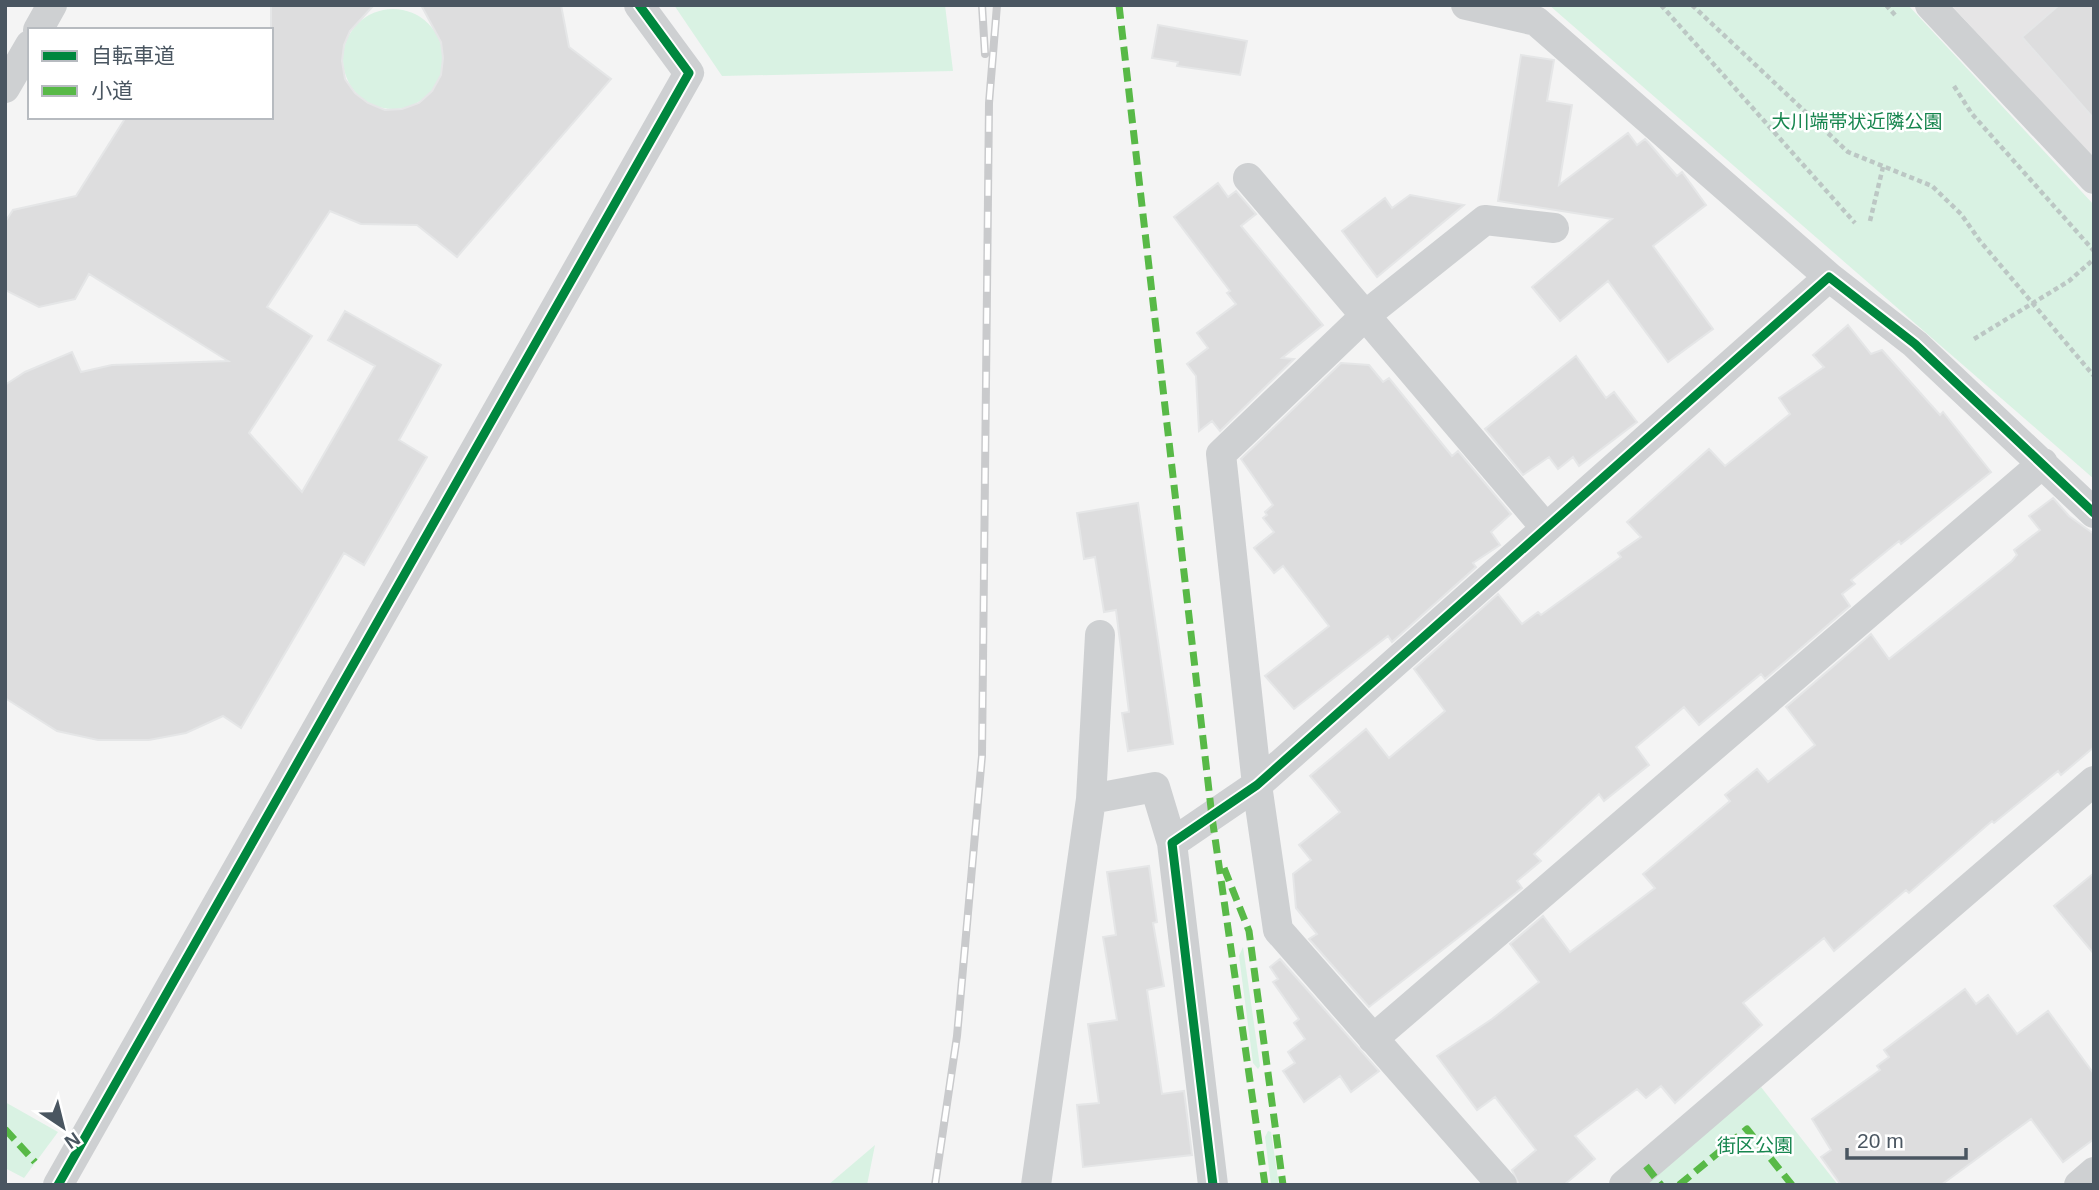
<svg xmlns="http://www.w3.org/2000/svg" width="2099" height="1190" font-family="Arial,'Noto Sans JP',sans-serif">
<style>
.education{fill:#e6e5e6}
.green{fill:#d9f2e3}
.building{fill:#ddddde;stroke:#e5e6e7;stroke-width:2}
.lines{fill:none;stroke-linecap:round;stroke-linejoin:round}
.path{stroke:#bcc7c4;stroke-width:4.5;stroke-dasharray:5 3.5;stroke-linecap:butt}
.street{stroke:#ced0d2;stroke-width:30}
.rail-casing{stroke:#c9cacc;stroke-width:8}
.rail{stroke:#fff;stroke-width:5;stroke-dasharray:16;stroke-linecap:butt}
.quiet{stroke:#58b947;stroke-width:7;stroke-dasharray:14 7;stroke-linecap:butt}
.cycleway-casing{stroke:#fff;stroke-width:13}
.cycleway{stroke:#00873e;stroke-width:9}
.labels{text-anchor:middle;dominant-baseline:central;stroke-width:5;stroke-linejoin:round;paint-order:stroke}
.park-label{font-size:19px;fill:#17864f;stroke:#fff}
</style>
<rect width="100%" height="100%" fill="#f4f4f4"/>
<path class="education" d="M1951,5H2094V159Z"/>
<path class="green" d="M674,5H945L953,71L722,76Z
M1549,5H1908L2094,205V479Z
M343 59a50 50 0 1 1 100 0a50 50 0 1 1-100 0Z
M1243,947L1260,1066L1258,1069L1253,1063L1239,956Z
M1761,1087L1838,1185H1641Z
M5,1102L58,1132L24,1178L5,1168Z
M1268,1131L1271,1132L1279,1185H1271L1265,1137Z
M875,1145L867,1185H828Z"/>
<path class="building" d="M271,5H374L350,31L344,45L342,61L345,79L355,93L368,103L385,110L402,109L419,103L432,91L441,75L443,58L441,42L421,5H561L569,47L611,79L457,257L417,225L361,224L330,211L267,307L312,336L249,433L302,492L375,366L328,340L345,311L441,365L399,440L427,457L364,565L344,553L241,728L223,716L186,733L149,740H98L57,731L5,698V385L25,372L72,352L81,372L112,365L228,361L89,274L75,299L39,307L5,290V222L13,210L76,196L126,117H271Z
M2059,5H2094V119L2022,37Z
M1158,25L1247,41L1240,75L1177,66L1178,62L1152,58Z
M1521,55L1554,60L1547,101L1572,105L1559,185L1628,133L1637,145L1645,139L1648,142L1677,176L1682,172L1706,205L1653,246L1713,329L1668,362L1608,281L1560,321L1532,287L1612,219L1498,201Z
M1218,183L1228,197L1236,191L1256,214L1241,226L1323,325L1282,358L1294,359L1220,431L1212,421L1199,431L1196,376L1187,364L1208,348L1197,333L1236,304L1227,293L1230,291L1174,217Z
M1410,195L1464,205L1377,277L1342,231L1385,198L1392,208Z
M1848,325L1871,354L1882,350L1940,415L1943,412L1991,472L1901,544L1899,541L1851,580L1855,584L1842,594L1850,606L1765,679L1761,674L1699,725L1684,707L1636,747L1649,765L1604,801L1599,794L1534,854L1541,861L1517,881L1522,888L1369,1007L1309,939L1317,934L1296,908L1293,874L1311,860L1299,845L1340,812L1310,776L1366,729L1389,758L1445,711L1414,669L1498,594L1522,624L1538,612L1541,615L1621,557L1618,553L1641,537L1627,522L1709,449L1725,466L1790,414L1779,398L1824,367L1813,355Z
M1576,356L1606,398L1614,392L1637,422L1579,466L1573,457L1558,469L1549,457L1523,475L1485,429Z
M1341,363L1369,365L1383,382L1389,378L1452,456L1458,451L1511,514L1491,532L1500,545L1473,563L1476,567L1392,642L1388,636L1294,709L1265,676L1329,626L1283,566L1274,573L1254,548L1274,532L1263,518L1267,515L1265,512L1273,505L1241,459Z
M2053,498L2069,516L2094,534V747L2061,775L2058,771L1994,823L1992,821L1909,893L1906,890L1834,951L1824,938L1743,1003L1762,1025L1675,1103L1661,1086L1646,1098L1637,1089L1575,1136L1595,1159L1564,1185H1519L1512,1170L1536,1150L1495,1097L1477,1110L1437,1056L1492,1019L1539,982L1510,944L1543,916L1570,952L1655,888L1643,874L1730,801L1725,795L1757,769L1768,782L1815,745L1786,707L1871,634L1889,659L2012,561L2017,555L2014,550L2040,530L2029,516Z
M1138,503L1173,744L1128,751L1122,713L1129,712L1116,610L1104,612L1095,557L1084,559L1077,513Z
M1149,866L1157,922L1153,923L1164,986L1147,990L1162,1094L1184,1091L1192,1155L1083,1167L1077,1105L1099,1103L1088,1024L1117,1020L1103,937L1116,935L1107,872Z
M2094,873V954L2054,906Z
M1280,959L1379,1071L1351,1092L1340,1076L1304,1102L1283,1071L1295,1063L1288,1052L1305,1039L1294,1023L1299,1019L1273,982L1278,979L1270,967Z
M1965,989L1976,1004L1988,995L2017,1034L2048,1011L2094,1074V1139L2063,1162L2031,1119L1941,1185H1841L1821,1157L1831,1150L1812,1119L1880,1070L1877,1066L1889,1057L1884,1050Z"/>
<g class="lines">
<path class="path" d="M1661,5L1855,223
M1692,5L1848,152L1932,186L1961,214L1980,241L2094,376
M1886,5L1895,15
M1954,86L1972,114L2094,251
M1870,221L1883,167
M1974,339L2069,281L2094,259"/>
<path class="street" d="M1466,5L1536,21L1829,277
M1930,5L2094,179
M38,30L52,5
M5,88L30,45
M1248,178L1546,528
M1091,799L1100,635
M1373,1039L2043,463
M58,1185L689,73L639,5
M1036,1185L1091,799L1155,787L1172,843
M1213,1185L1172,843L1257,785L1829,277L1915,344L2094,513
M1502,1185L1278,930L1257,785L1221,454L1367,314L1485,220L1554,228
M1624,1185L2094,781
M2079,1185L2094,1172"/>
<defs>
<path id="rail" d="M982,5L985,54
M935,1185L957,1036L982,756L989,103L997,5"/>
</defs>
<use href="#rail" class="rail-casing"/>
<use href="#rail" class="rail"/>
<path class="quiet" d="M1119,5L1212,817L1265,1185
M1224,868L1249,931L1283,1185
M5,1129L35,1162
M1646,1166L1661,1185
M1679,1185L1747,1129L1792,1185"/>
<defs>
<path id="cycleway" d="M58,1185L689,73L639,5
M1213,1185L1172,843L1257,785L1829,277L1915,344L2094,513"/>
</defs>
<use href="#cycleway" class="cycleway-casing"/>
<use href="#cycleway" class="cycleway"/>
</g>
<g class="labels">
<g class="park-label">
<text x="1857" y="121">大川端帯状近隣公園</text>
<text x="1755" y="1145">街区公園</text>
</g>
</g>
<rect width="2099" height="1190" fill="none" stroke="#4a5661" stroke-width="14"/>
<rect x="28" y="28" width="245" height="91" fill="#ffffff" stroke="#b7bbc0" stroke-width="2"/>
<rect x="42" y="51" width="35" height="10" fill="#00873e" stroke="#b7bbc0" stroke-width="2"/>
<text x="91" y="63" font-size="21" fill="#4a5661">自転車道</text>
<rect x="42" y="86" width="35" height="10" fill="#58b947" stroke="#b7bbc0" stroke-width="2"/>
<text x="91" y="98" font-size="21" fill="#4a5661">小道</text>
<g transform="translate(63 1127) rotate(145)" stroke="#ffffff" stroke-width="5" paint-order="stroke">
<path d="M0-5L12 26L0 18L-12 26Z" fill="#4a5661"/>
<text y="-10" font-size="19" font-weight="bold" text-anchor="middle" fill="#4a5661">N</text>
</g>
<path d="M1847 1148v10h119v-10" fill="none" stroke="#4a5661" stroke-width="3.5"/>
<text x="1857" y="1148" font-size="21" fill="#4a5661" stroke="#ffffff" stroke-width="5" paint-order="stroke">20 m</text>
</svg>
